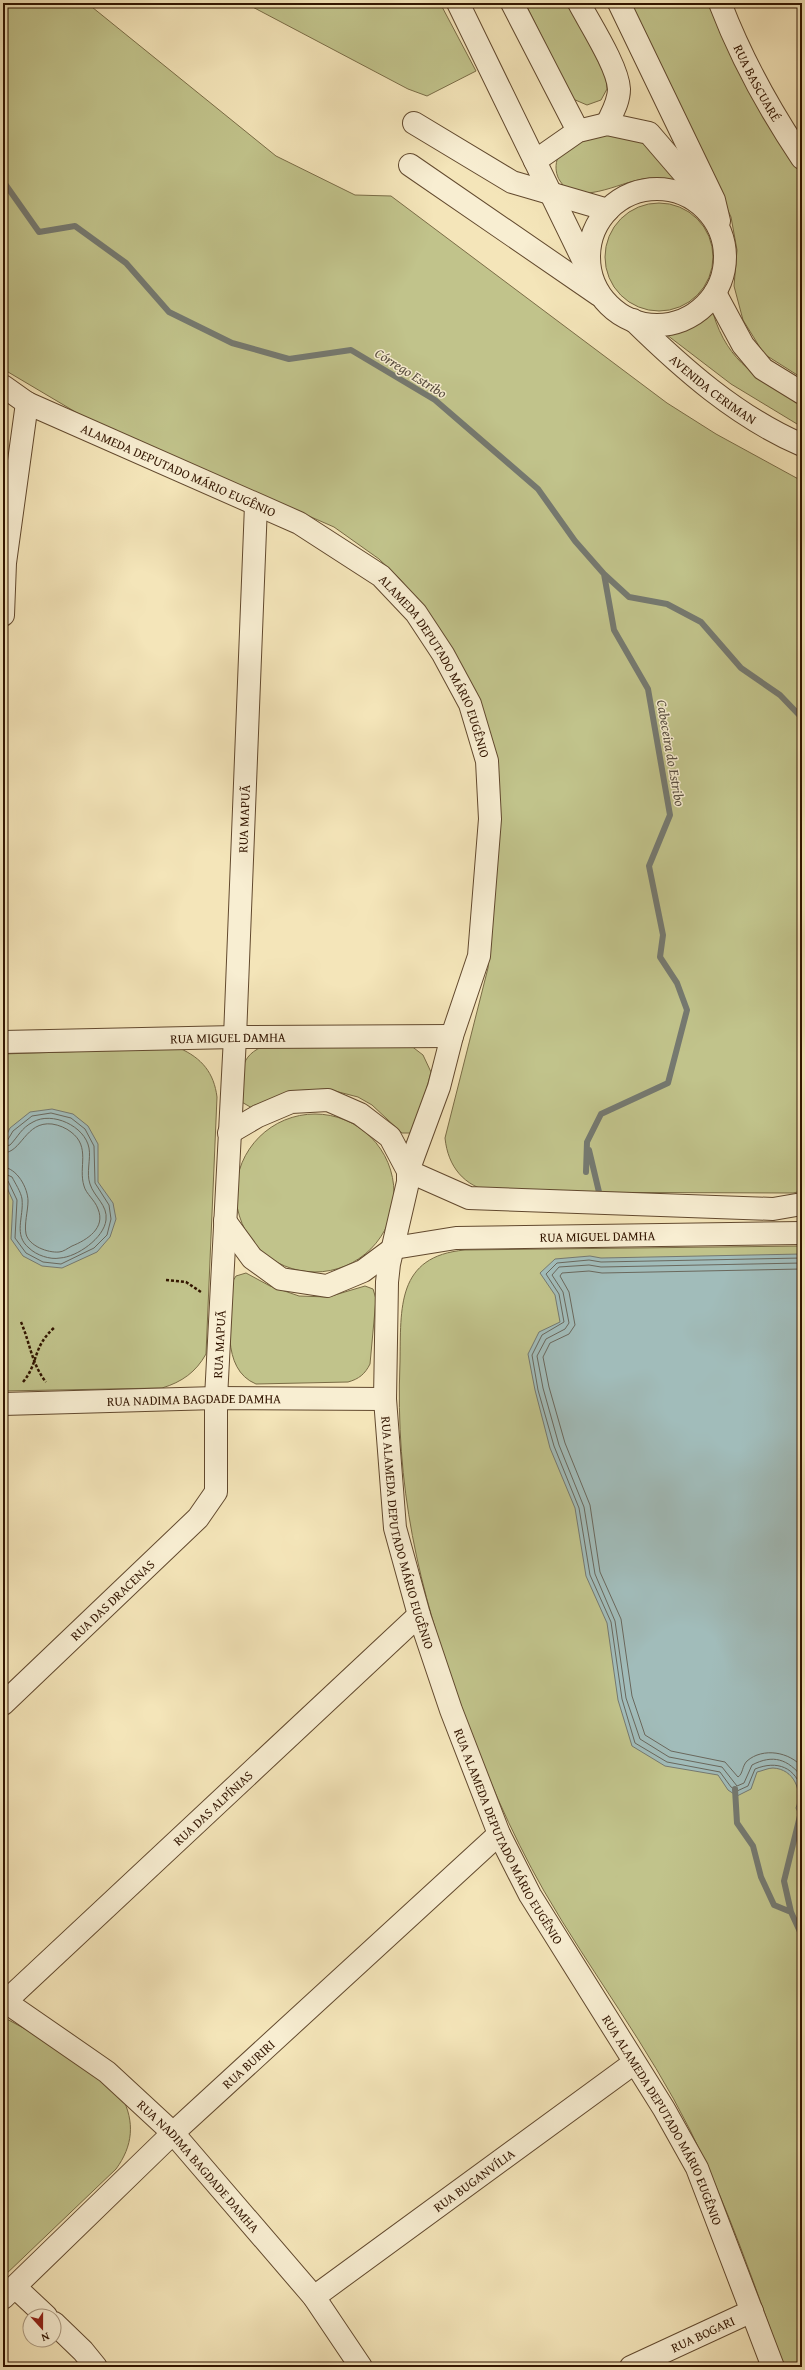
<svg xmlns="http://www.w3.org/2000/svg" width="805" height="2370" font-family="'Gentium Book Plus',serif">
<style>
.green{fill:#c1c38b;stroke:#7a6c46}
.water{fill:#a1bcba;stroke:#757970}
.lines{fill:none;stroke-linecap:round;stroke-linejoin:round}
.shore{stroke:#6a685d;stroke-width:1}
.stream{stroke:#757970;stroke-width:6}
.minor-casing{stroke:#62492e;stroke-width:24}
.path{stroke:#321500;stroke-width:2.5;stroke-dasharray:3 2;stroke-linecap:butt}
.minor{stroke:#f8eed2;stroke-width:22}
.labels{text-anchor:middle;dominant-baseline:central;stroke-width:3;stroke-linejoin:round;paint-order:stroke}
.street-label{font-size:13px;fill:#321500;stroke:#f8eed2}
.water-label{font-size:14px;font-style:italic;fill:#594f41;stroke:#f8eed2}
</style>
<rect width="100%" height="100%" fill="#f4e5b9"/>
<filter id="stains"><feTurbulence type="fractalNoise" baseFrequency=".005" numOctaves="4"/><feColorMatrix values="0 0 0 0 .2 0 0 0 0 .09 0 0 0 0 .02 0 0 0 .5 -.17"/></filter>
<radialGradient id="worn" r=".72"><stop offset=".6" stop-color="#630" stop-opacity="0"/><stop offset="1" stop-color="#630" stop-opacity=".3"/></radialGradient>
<path class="green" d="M3,3H87L276,156L355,195L391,196L667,403L716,434L802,481V1191L793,1193L492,1192C464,1186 448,1167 445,1138L488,968L499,811L464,671L450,645L434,621L399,578L379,559L334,527L89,420L3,369Z
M245,3H440L476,71L427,96L408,89Z
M525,3H569L606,77L607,89L601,100L587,105L573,99Z
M630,3H709L786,149L802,172V378L764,354L743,320L734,286L737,250L731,217Z
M606,133L644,142L680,181C667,179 655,177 643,179C620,182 576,208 560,181C556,175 555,167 557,160C562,141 589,139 606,133Z
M605 257a54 54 0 1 1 108 0a54 54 0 1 1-108 0Z
M713,313C728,364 760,379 802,405V427L731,384L667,335L693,326Z
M267,1045H410L423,1055L431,1072L416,1128L410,1133H402L372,1105L358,1097L327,1089L293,1091L252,1108L240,1101C242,1075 237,1055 267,1045Z
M179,1048C202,1058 214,1073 217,1097L206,1354C196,1372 182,1382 162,1388L3,1391V1054Z
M236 1193a79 79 0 1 1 158 0a79 79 0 1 1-158 0Z
M802,1246V2367H784C755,2287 728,2206 690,2130C648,2046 591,1972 544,1891C510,1831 483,1768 460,1703C418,1587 395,1486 400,1362C401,1308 396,1256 465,1250Z
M246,1273L270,1286L299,1296L328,1297L365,1286L373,1289L376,1299L370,1364C365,1374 359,1379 348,1382L256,1384C220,1369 231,1317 231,1284L236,1276Z
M3,2017L55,2045L122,2097C135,2122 133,2146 116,2169L3,2277Z"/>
<path class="water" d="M52,1109L73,1114L88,1126L98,1144V1182L113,1203L116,1219L110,1237L97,1252L62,1268L42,1266L23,1256L11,1239L13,1201L3,1179V1142L10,1128L30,1112Z
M802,1254V1815L800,1816L796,1808C803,1791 794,1769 773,1768C768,1768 762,1771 757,1772L751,1789L737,1796L728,1790L718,1775L665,1766L632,1746L618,1700L607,1623L586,1576L575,1508L550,1448L535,1390L528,1354L539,1332L560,1322L555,1295L540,1273L555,1259L590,1256L601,1258Z"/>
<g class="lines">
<path class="shore" d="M3,1142L7,1141L13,1131L32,1116L51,1113L71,1118L85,1129L94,1146L95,1183L109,1205L111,1219L107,1235L94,1248L61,1264L43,1262L26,1253L15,1238L17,1200L8,1181L3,1178
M3,1147L10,1145C18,1137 21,1128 33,1122C52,1111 85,1126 89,1148C91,1159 86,1173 90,1184C94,1197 108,1205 106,1220C104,1238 77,1257 60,1258C50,1260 36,1255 29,1248C13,1235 24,1217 22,1199C21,1192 15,1183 12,1177L3,1173
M3,1153C22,1153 25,1121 52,1124C59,1125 66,1128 71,1132C91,1147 78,1167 84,1186C86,1194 95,1200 98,1209C106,1228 87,1240 72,1246C68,1248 63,1252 59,1252C48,1253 29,1246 26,1234C24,1224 28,1211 28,1201C28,1188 17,1168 3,1167
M802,1258L601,1262L589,1260L557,1263L546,1274L559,1294L564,1322L542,1335L532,1355L538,1390L554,1446L579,1508L590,1575L611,1622L622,1699L635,1743L667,1762L720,1772L731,1787L737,1791L748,1786L755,1769C777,1760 796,1767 802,1791
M802,1263L601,1267L589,1265L559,1267L552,1275L563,1292L569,1323L565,1329L546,1339L537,1356L543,1388L559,1445L584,1507L595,1574L615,1621L626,1698L640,1739L669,1757L722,1767L737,1786L744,1783L752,1765C773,1754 788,1759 802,1777
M802,1269L602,1273L589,1271L562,1273L560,1276L569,1292L575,1325L569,1334L550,1343L543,1357L549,1387L565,1443L590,1505L600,1572L621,1619L632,1696L645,1735L671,1751L725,1762L738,1777C743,1774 742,1766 747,1761C763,1747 790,1752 802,1767"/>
<path class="stream" d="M3,181L39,232L75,226L126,263L169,312L232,343L289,359L351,350L435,400L538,489L575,541L604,574L629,597L667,604L701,622L741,668L780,695L802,718
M589,1150L599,1192
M586,1172L587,1142L601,1114L668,1083L687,1010L677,983L660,957L663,935L649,866L670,815L648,689L614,630L604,574
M735,1789L737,1823L753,1846L761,1877L774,1905L791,1912
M800,1816L784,1881L791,1912L802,1936
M802,2005V2016"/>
<defs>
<g id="minor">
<path d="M458,3L589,272"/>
<path d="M512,3L578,131"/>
<path d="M579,3C590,24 618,67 619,89C619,102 612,113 607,124"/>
<path d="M619,3L714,200L719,221"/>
<path id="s1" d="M720,3C741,58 769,109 802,158"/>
<path d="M414,123L512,182L608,210"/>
<path d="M535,161L578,131L607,124L649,133L686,176L694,199"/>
<path d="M410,165L599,295"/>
<circle cx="657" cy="257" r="68"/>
<path d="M715,293L743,345L763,369L802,393"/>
<path id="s2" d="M633,320C683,369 737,417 802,445"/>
<path id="s3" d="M3,386L27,403L299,523L381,576L416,613L443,654L470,704L487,761L490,819L479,956L452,1036L439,1087L408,1171"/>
<path d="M3,615L5,563L27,403"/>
<path id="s4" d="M3,1042L235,1037L452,1036"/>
<path id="s5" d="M229,1133L258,1116L291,1102L328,1100L360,1114L390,1137L408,1171V1182L389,1264L387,1282L385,1399L395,1528L419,1615L451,1710L499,1834L530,1895L664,2109L697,2168L773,2367"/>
<path d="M408,1171L469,1198L773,1209L802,1204"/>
<path id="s6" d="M225,1221L252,1258L281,1279L327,1286L363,1271L394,1248L456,1238L802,1233"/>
<path id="s7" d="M3,1404L216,1398L385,1399"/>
<path id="s8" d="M3,1704L198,1518L216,1492V1398L235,1037L256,505"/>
<path id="s9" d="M3,2000L107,2072L173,2133L314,2297L361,2367"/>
<path id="s10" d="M6,2001L419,1615"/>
<path d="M15,2287L46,2316"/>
<path id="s11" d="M314,2297L634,2063"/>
<path id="s12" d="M3,2298L173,2133L499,1834"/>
<path d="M54,2323L83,2351L96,2367"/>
<path id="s13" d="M631,2367L752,2311"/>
</g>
</defs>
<use href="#minor" class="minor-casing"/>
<path class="path" d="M166,1280L186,1282L201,1292
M21,1322C30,1343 32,1365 46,1382
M23,1382C39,1363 32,1347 55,1327"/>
<use href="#minor" class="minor"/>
</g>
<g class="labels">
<g class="street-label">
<text stroke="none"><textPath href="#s1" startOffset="88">RUA BASCUARÉ</textPath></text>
<text stroke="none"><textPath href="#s2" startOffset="106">AVENIDA CERIMAN</textPath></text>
<text stroke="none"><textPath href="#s3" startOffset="195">ALAMEDA DEPUTADO MÁRIO EUGÊNIO</textPath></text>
<text stroke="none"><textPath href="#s3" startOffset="531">ALAMEDA DEPUTADO MÁRIO EUGÊNIO</textPath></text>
<text stroke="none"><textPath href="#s8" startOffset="975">RUA MAPUÃ</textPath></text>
<text stroke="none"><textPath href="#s4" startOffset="225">RUA MIGUEL DAMHA</textPath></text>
<text stroke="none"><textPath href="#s6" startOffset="410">RUA MIGUEL DAMHA</textPath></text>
<text stroke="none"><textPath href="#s8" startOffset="449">RUA MAPUÃ</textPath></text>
<text stroke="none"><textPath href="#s7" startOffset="191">RUA NADIMA BAGDADE DAMHA</textPath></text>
<text stroke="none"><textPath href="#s5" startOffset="584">RUA ALAMEDA DEPUTADO MÁRIO EUGÊNIO</textPath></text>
<text stroke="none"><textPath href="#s8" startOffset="151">RUA DAS DRACENAS</textPath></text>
<text stroke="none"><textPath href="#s10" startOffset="283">RUA DAS ALPÍNIAS</textPath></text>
<text stroke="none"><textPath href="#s5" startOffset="907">RUA ALAMEDA DEPUTADO MÁRIO EUGÊNIO</textPath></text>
<text stroke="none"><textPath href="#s12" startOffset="339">RUA BURIRI</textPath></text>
<text stroke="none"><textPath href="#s5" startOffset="1231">RUA ALAMEDA DEPUTADO MÁRIO EUGÊNIO</textPath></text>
<text stroke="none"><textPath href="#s9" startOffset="258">RUA NADIMA BAGDADE DAMHA</textPath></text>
<text stroke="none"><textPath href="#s11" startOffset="198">RUA BUGANVÍLIA</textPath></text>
<text stroke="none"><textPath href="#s13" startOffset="79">RUA BOGARI</textPath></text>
</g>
<g class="water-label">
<text transform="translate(411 373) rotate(32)">Córrego Estribo</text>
<text transform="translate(671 753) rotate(80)">Cabeceira do Estribo</text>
</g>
</g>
<rect width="805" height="2370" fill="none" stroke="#f4e5b9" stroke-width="16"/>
<rect x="4" y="4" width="797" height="2362" fill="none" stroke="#321500" stroke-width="2"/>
<rect x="8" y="8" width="789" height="2354" fill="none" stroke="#321500"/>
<g transform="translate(42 2328) rotate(159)"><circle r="19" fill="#f8eed2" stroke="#a9977e"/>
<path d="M0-3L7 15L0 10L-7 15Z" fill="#8f2418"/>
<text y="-6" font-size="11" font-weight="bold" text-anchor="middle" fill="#321500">N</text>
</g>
<rect width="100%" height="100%" filter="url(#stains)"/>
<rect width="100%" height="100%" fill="url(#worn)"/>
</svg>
